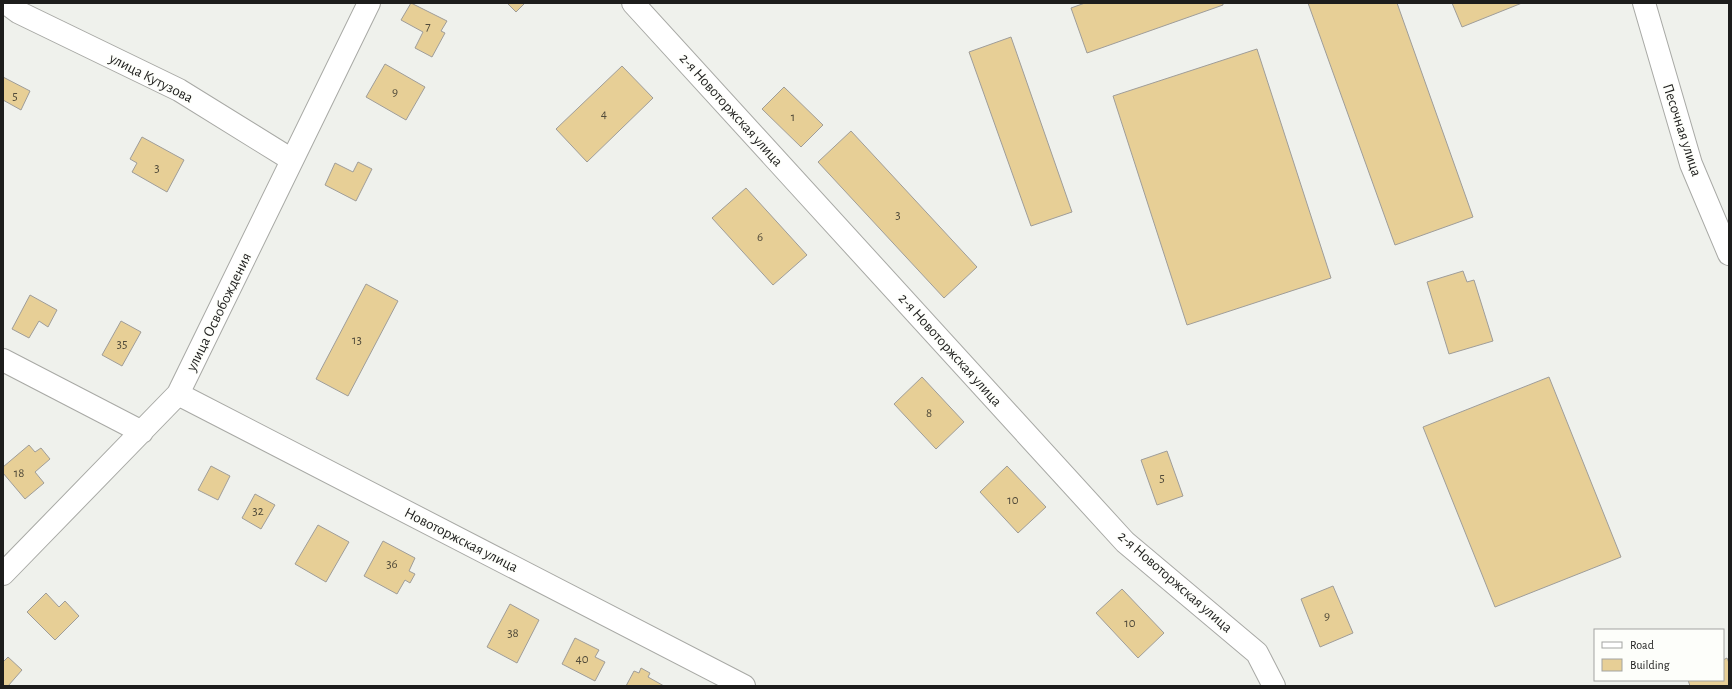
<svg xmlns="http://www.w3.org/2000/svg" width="1732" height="689" font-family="'Alegreya Sans',sans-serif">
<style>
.building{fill:#e7cf96;stroke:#9f9d99}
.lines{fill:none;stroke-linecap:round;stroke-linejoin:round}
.minor-casing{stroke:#a8a9a5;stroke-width:24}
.tertiary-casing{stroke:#a8a9a5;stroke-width:24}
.minor{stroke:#fff;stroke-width:22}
.tertiary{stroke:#fff;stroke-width:22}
.labels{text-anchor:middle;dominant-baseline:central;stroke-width:3;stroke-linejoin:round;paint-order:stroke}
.number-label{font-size:13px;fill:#504a3a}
.street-label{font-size:15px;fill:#1d1d1c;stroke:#fdfefa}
</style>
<rect width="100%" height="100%" fill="#eff1ec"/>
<path class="building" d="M411,3L447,21L441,31L445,33L432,57L415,48L423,32L401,20Z
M507,3H525L516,12Z
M1085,3H1223V5L1087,53L1071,8Z
M1308,3H1397L1473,217L1395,245Z
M1452,3H1522L1462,27Z
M1011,37L1072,212L1031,226L969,52Z
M1257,49L1331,278L1187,325L1113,96Z
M385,64L425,87L406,120L366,97Z
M622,66L653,98L587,162L556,129Z
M3,77L30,91L21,110L3,100Z
M784,87L823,125L801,147L762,109Z
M851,131L977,267L944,298L818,162Z
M142,137L184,160L167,192L132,172L137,163L130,159Z
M358,162L372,169L356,201L325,185L335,163L353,172Z
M746,188L807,255L773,285L712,218Z
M1463,271L1467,282L1474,280L1493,341L1449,354L1427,282Z
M366,284L398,301L348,396L316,379Z
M30,295L57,310L48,327L39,321L29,338L12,329Z
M121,321L141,332L122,366L102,355Z
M922,377L964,422L936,449L894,404Z
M1549,377L1621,557L1495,607L1423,427Z
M29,445L35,452L41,448L50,459L35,472L44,483L25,499L3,473V467Z
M1167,451L1183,496L1157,505L1141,460Z
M211,466L230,476L218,500L198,490Z
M1007,466L1046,507L1018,533L980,492Z
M255,494L275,505L261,529L242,518Z
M318,525L349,542L326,582L295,564Z
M383,541L415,558L409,571L415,574L410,583L405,580L397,594L364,576Z
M1333,586L1353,633L1320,647L1301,599Z
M1122,589L1164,633L1138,658L1096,613Z
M46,593L59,607L65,601L79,616L55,640L27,612Z
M510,604L539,620L517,663L487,647Z
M575,638L599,650L595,657L605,662L595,681L562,664Z
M8,657L22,670L8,686H3V662Z
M1727,658L1729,663V686H1690L1688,680H1723V660Z
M641,668L650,673L648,677L664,686H626L634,671L639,673Z"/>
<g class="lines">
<defs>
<path id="minor" d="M6,3L18,12L179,90L292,160
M633,3L1125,542L1257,653L1274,686
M3,360L142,432
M178,394L744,686
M3,574L178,394L369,3"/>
<path id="tertiary" d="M1644,3L1691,164L1729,254"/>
</defs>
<use href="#minor" class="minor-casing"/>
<use href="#tertiary" class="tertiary-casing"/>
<use href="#minor" class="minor"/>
<use href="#tertiary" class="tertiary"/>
</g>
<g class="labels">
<g class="number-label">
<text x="428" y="26">7</text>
<text x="395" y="92">9</text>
<text x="15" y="96">5</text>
<text x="604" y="114">4</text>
<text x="793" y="117">1</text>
<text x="157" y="168">3</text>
<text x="898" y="215">3</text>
<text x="760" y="237">6</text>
<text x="357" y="340">13</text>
<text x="122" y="344">35</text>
<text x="929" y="413">8</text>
<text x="19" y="473">18</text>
<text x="1162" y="478">5</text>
<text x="1013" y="500">10</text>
<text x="258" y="511">32</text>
<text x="392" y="564">36</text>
<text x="1327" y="616">9</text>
<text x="1130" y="623">10</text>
<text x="513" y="633">38</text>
<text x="582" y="659">40</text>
</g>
<g class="street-label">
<text transform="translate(151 78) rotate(27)">улица Кутузова</text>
<text transform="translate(731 110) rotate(48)">2-я Новоторжская улица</text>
<text transform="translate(1682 130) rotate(72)">Песочная улица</text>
<text transform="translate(219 312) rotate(-64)">улица Освобождения</text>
<text transform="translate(950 350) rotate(48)">2-я Новоторжская улица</text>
<text transform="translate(461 540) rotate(27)">Новоторжская улица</text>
<text transform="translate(1175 582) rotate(41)">2-я Новоторжская улица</text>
</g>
</g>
<rect width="1732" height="689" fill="none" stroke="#1d1d1c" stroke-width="8"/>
<rect x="1594" y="629" width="130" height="52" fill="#fdfefa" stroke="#a3a4a1"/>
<rect x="1602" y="642" width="20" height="6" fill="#ffffff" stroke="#a3a4a1"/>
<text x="1630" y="649" font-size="12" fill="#1d1d1c">Road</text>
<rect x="1602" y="659" width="20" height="12" fill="#e7cf96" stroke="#a3a4a1"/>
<text x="1630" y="669" font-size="12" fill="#1d1d1c">Building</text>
</svg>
